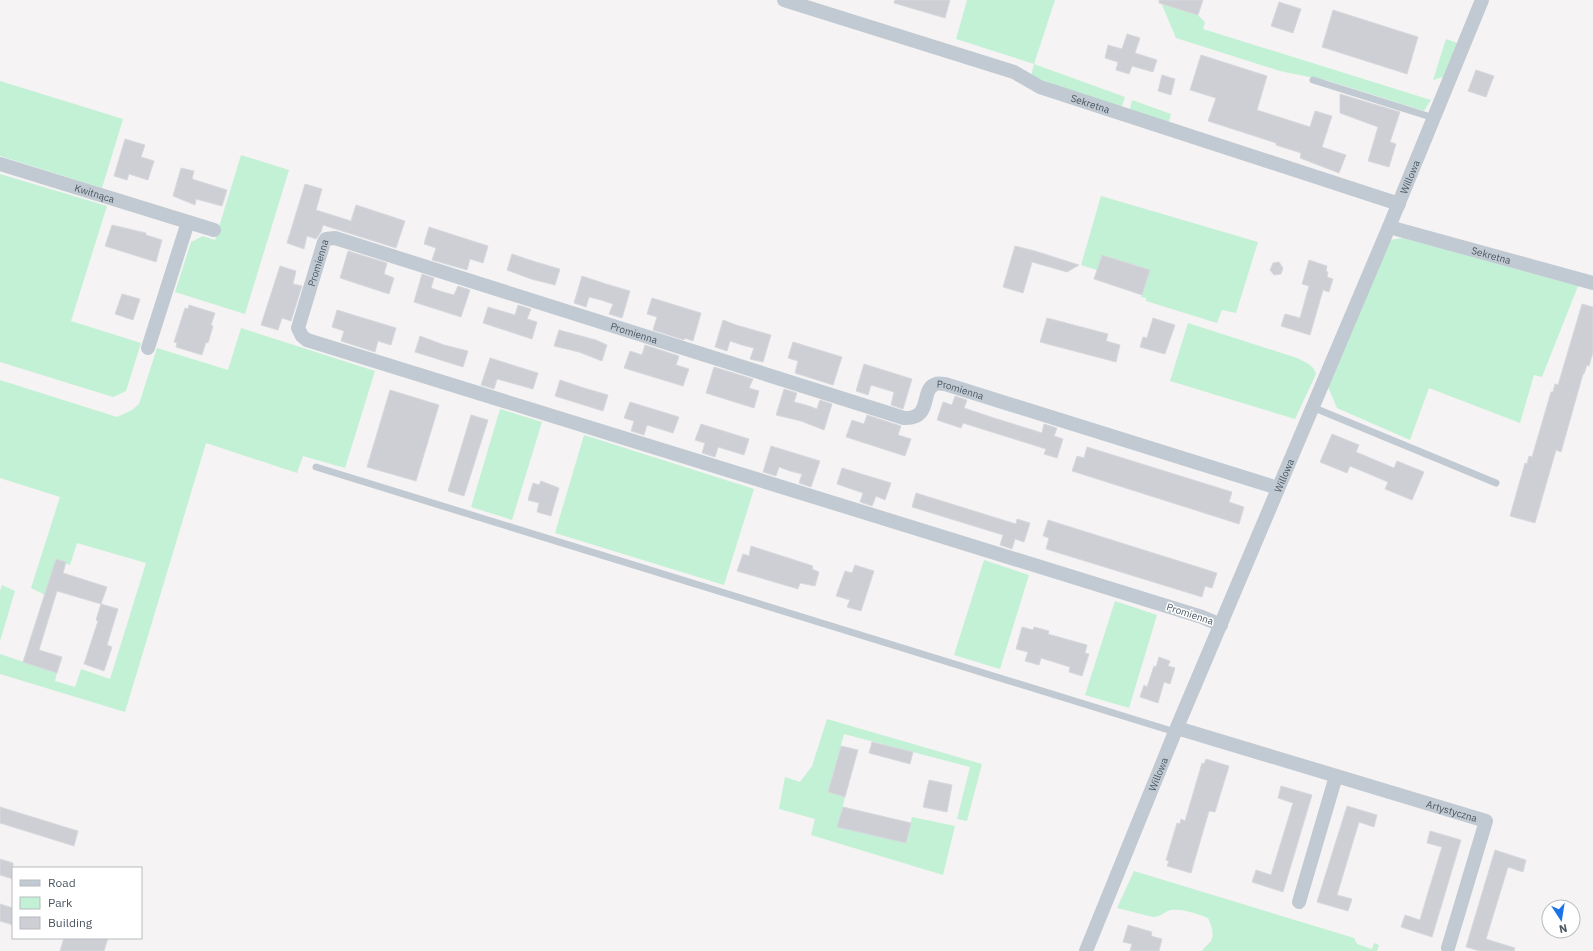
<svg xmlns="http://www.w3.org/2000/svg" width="1593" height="951" font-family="'IBM Plex Sans',sans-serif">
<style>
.green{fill:#c3f1d5}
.building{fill:#cdcfd5;stroke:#d7d9de}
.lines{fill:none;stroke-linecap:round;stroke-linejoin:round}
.service{stroke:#c1cad2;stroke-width:7}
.minor{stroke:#c1cad2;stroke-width:14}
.labels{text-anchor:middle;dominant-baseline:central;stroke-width:3;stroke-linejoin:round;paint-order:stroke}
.street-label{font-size:10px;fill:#4a5661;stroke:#fff}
</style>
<rect width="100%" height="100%" fill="#f5f3f3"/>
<path class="green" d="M967,0H1055L1034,64L1125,97L1122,106L1117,107L1031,76L1034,64L956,39Z
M1160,0L1198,15L1205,22L1203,29L1431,100L1424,111L1329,81L1280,71L1176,38Z
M1446,39L1457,43L1443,77L1433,80Z
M0,81L123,119L102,188L0,156Z
M1132,100L1171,114L1168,125L1130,109Z
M241,155L289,170L245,314L175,292L191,242L203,236L215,240Z
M0,174L107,206L71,321L141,343L126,391L113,397L0,362Z
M1101,196L1258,242L1236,313L1222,310L1217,323L1146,301V298L1141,297L1150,270L1102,255L1097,270L1081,265Z
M1403,238L1578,286L1542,377L1534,375L1520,423L1429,388L1410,440L1337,408L1328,387L1389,240Z
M1188,323L1297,358C1305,362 1314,365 1316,374L1295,419L1170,381Z
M241,328L375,371L345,468L303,456L297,473L206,443L125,712L0,674V654L57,673L55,681L75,687L81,669L110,679L146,563L77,543L70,565L56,561L45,595L31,588L60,497L0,478V380L117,417L132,410L139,404L157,348L228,370Z
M500,409L542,422L512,520L471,507Z
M584,435L754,489L724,585L555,533Z
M984,560L1029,575L1000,669L954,655Z
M2,585L15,591L0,641V591Z
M1115,601L1157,615L1129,708L1085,695Z
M827,719L982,764L967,821L957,819L970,767L844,734L828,792L845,797L838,827L906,843L912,817L955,826L943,875L811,835L815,819L779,809L785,777L800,782L812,766Z
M1134,871L1354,938L1357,944L1372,949L1374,943L1379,945L1377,951H1202C1204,947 1208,945 1211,941C1215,933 1211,925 1208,918C1198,914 1178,907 1168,911C1162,914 1159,917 1153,917L1117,908Z"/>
<path class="building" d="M895,0H950L945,18L894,3Z
M1159,0H1203L1198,15L1159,3Z
M1279,2L1301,9L1293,33L1271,26Z
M1333,10L1418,37L1407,74L1322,47Z
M1127,34L1140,38L1135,53L1157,60L1153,72L1132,66L1129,74L1116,70L1118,62L1105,58L1108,45L1122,49Z
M1201,55L1267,76L1257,110L1310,127L1315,111L1332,116L1322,147L1346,155L1339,173L1300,158L1301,153L1276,145V143L1208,121L1216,98L1190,90Z
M1476,70L1494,76L1486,97L1468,91Z
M1162,75L1175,79L1171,95L1158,91Z
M1340,94L1400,112L1390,142L1396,144L1389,167L1368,161L1378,127L1340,113Z
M125,139L145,145L141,157L154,161L148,180L129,174L127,180L114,176Z
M181,168L194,171L192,179L227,190L222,206L196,199L195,205L173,196Z
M305,184L322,189L316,210L351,221L356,205L405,221L396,248L323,225L321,232L316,239L307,236L304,249L287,243Z
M112,225L146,233V235L162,240L156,262L105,246Z
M429,227L488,246L483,263L470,259L467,270L432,260L436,248L424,244Z
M1015,246L1035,251L1079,265L1067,272L1032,262L1023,293L1003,287Z
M348,251L387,263L384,274L394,278L389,294L340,278Z
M512,254L536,262L560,269L555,285L531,279L507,270Z
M1102,255L1150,270L1142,295L1094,279Z
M1309,260L1327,266L1326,271L1328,272L1327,277L1333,279L1329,292L1323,290L1310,335L1281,326L1285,314L1300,318L1309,286L1302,284Z
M1279,262L1283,268L1281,274L1274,275L1270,270L1273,263Z
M280,266L296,271L293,284L302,286L291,321L282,318L278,330L261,325Z
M422,274L434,278L431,288L443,292L454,295L458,286L470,290L461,317L414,302Z
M582,276L606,284L630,291L622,318L609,314L613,304L601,300L589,297L586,307L574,303Z
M122,294L140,299L133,320L115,314Z
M652,298L701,313L693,341L685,338L684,340L653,330L657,317L647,314Z
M1582,304L1593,307V352L1589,366L1587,365L1584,374H1583L1561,452L1556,450L1535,523L1510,516L1525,463L1527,464L1529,456L1532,457L1551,392H1553L1555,384L1558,385Z
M189,305L215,313L211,325L213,326L208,343L206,342L202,355L176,347L177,343L174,342L185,308L188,309Z
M518,305L531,309L527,319L537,322L532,339L483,323L488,307L515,315Z
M337,310L396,328L391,345L378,341L375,352L341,341L344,331L332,327Z
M1047,318L1108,334L1106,341L1120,345L1116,362L1040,342Z
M1153,318L1175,325L1165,354L1140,347L1143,337L1147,338Z
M723,320L736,325L771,335L763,362L750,359L754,348L742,345L730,341L727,351L715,347Z
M559,330L596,340L607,345L602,361L579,352L554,346Z
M420,336L444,345L468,351L463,367L415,352Z
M793,342L842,357L833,385L795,373L798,361L788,358Z
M645,345L679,356L676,365L689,369L683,386L624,368L630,351L642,355Z
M490,358L538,373L533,389L497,379L494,389L481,385Z
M864,364L912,379L903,409L891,405L894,392L871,385L868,395L856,391Z
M714,367L753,379L749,388L759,391L754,408L706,393Z
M560,380L584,388L608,395L603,411L555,396Z
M784,389L797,393L794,402L806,405L817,409L820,400L832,404L824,430L801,421L776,415Z
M390,390L439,405L416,481L367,467Z
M955,396L967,400L964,408L991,417L1042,433L1044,424L1057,428L1054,436L1063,439L1057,458L1044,454L1046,449L1011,438L963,423L961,428L937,420L943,402L952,405Z
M630,402L679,417L673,433L647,425L644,435L631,431L634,421L624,418Z
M471,415L488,420L464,496L448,491Z
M867,415L901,426L898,435L911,439L905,456L846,437L852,420L864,424Z
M701,424L749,439L744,455L718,447L715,457L702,453L705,443L695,440Z
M1332,434L1359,445L1356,452L1394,468L1397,461L1424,472L1412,500L1385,489L1388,482L1350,466L1347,473L1320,462Z
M771,446L820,461L811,487L799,483L802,474L790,471L779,467L776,476L763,472Z
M1087,447L1232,492L1229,502L1244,507L1239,524L1072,471L1077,456L1084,458Z
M842,468L891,483L885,500L876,496L872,506L860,502L863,493L837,484Z
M541,481L559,488L551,516L537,512L539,503L528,500L533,483L539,485Z
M916,493L1016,524L1017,519L1030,523L1024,542L1015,539L1012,549L1000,545L1003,535L912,507Z
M1048,520L1217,573L1212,588L1205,586L1202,597L1046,549L1049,538L1043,536Z
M751,546L813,566L812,569L819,572L815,586L800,583L798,589L737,571L743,554L749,556Z
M56,559L66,562L63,573L107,587L101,604L118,609L107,645L112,647L104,671L84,664L98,621L96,620L101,604L57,591L39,650L62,657L57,673L23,662Z
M855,565L874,571L861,611L847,607L850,600L836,596L845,571L852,573Z
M1022,627L1033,630L1034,627L1049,631L1048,634L1087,645L1085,653L1089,654L1082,676L1069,672L1070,667L1041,658L1039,665L1025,661L1028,652L1016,649Z
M1159,657L1170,661L1168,666L1175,668L1170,684L1164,682L1158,703L1140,697L1144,685L1147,687L1154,666L1156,667Z
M872,742L913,752L910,764L869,753Z
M841,746L858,750L845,797L828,792Z
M1206,759L1229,766L1215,812L1209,811L1191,873L1167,866L1169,861L1166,860L1177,823L1180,824L1181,819L1185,821L1202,763L1204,764Z
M929,780L952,785L947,812L923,807Z
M1281,786L1312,795L1283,892L1252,882L1256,870L1271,875L1293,803L1278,798Z
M1347,806L1377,815L1374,827L1359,822L1337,895L1352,899L1348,911L1317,902Z
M0,807L78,831L74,846L0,823Z
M843,807L911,823L906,843L837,827Z
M1430,831L1461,840L1432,937L1401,927L1405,915L1420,920L1427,896L1442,847L1427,843Z
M1495,850L1526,860L1523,872L1508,867L1486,939L1515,948L1514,951H1480L1466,947Z
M0,859L13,863V879L0,875Z
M0,904L13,908V925L0,921Z
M1128,925L1152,932L1151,936L1162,939L1159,951H1130L1132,944L1123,942Z
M64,938H108L104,951H60Z"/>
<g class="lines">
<path class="service" d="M1313,80L1434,118
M1312,407L1496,483
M316,467L1175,732"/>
<g class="minor">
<path id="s1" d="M784,0L1014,72L1040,87L1399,204"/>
<path id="s2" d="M0,164L214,230"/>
<path id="s3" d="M1389,227L1593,283"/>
<path d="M148,348L188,222"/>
<path id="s4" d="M1221,625L1202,617L307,340L302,336L298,328L324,242L326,239L335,238L904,418C934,419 919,389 936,384C938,383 942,384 945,384L1278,488"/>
<path id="s5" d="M1177,728L1486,821L1448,948"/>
<path d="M1299,902L1336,776"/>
<path id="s6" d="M1086,951L1175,732L1389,227L1482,0"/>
</g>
</g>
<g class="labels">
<g class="street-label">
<text stroke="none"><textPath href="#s1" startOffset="324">Sekretna</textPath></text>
<text stroke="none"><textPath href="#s6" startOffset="839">Willowa</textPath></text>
<text stroke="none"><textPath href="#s2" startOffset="99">Kwitnąca</textPath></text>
<text stroke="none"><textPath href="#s3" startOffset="106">Sekretna</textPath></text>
<text stroke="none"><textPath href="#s4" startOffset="1041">Promienna</textPath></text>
<text stroke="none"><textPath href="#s4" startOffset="1389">Promienna</textPath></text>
<text stroke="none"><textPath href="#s4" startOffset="1749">Promienna</textPath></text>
<text stroke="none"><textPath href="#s6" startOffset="515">Willowa</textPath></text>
<text transform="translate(1190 614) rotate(18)">Promienna</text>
<text stroke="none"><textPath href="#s6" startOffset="191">Willowa</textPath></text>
<text stroke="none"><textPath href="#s5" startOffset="287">Artystyczna</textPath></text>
</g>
</g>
<rect x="12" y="867" width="130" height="72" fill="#ffffff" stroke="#b7bbc0"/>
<rect x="20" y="880" width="20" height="6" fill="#c1cad2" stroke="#b7bbc0"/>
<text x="48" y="887" font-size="12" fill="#4a5661">Road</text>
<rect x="20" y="897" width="20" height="12" fill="#c3f1d5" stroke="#b7bbc0"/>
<text x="48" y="907" font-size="12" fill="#4a5661">Park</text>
<rect x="20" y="917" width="20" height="12" fill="#cdcfd5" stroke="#b7bbc0"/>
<text x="48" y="927" font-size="12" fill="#4a5661">Building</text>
<g transform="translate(1561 919) rotate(168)"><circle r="19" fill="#ffffff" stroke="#b7bbc0"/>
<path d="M0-3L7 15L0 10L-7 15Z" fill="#1a73e8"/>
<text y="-6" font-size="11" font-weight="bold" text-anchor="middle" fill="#4a5661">N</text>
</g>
</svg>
